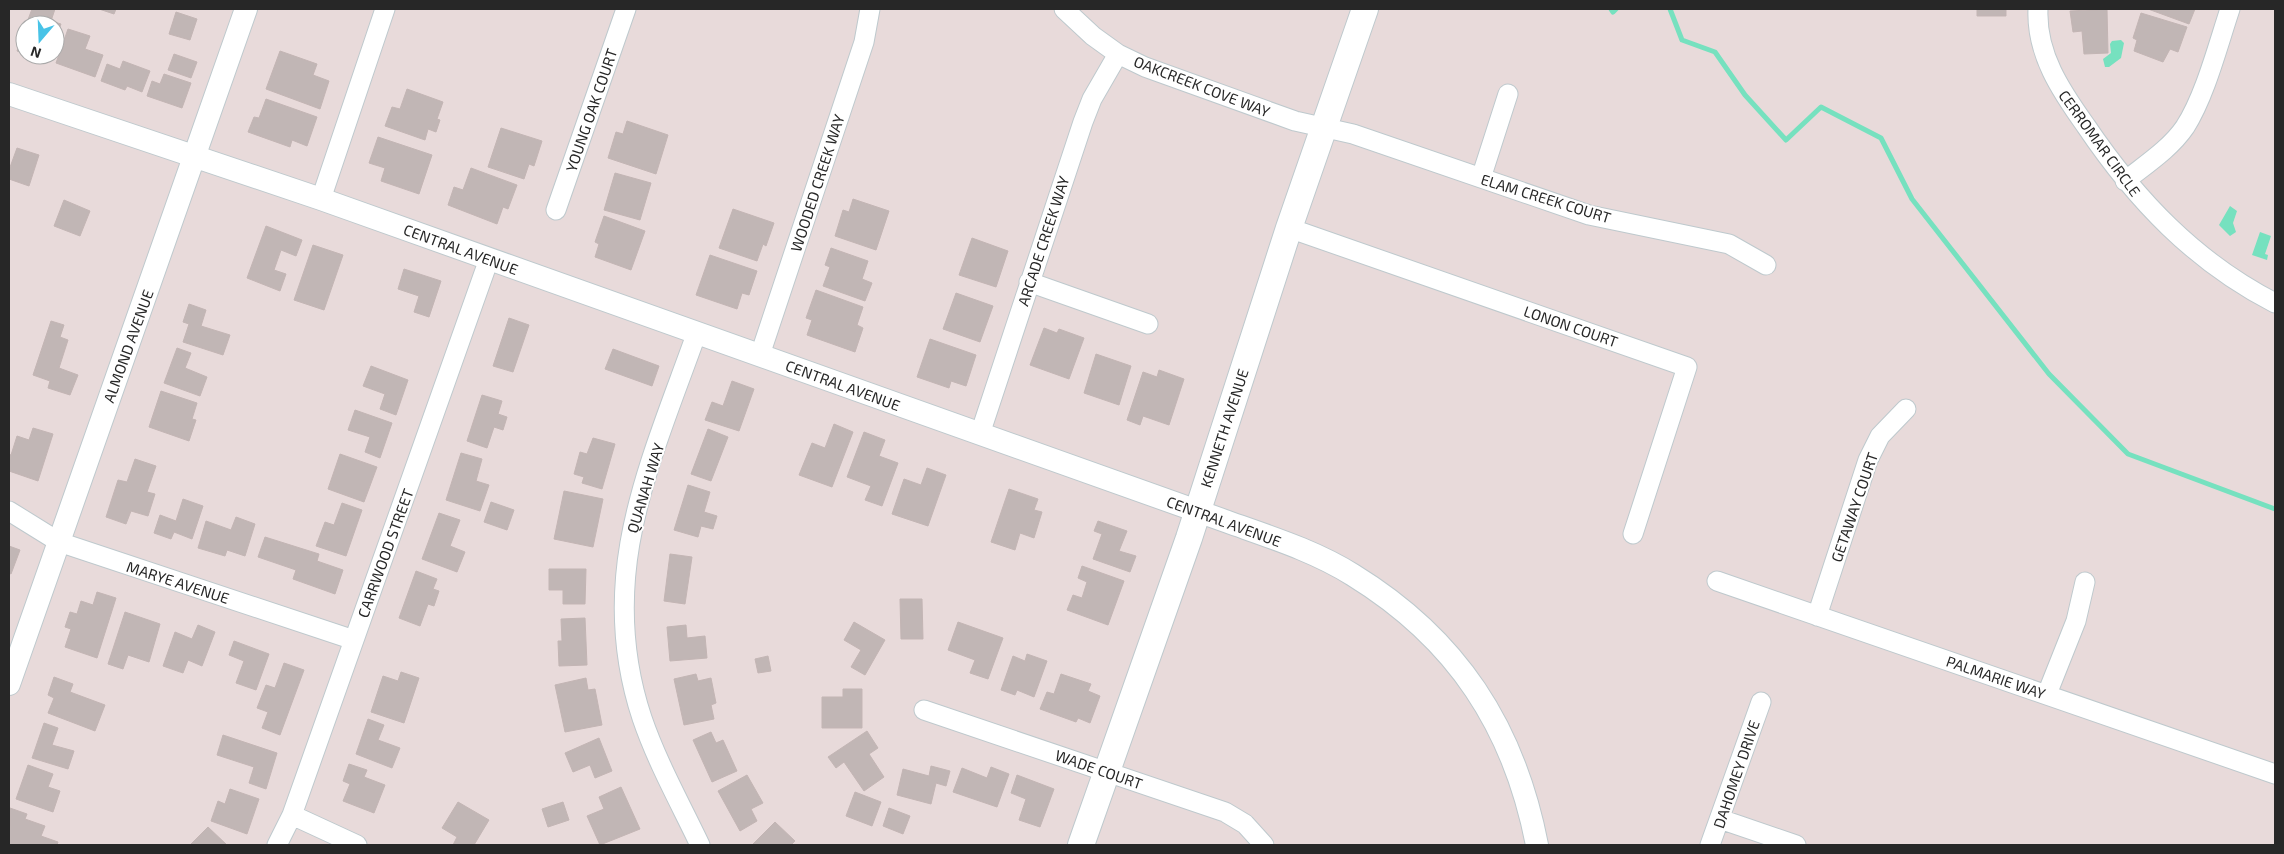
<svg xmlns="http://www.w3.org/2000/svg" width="2284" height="854" font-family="'Exo 2',sans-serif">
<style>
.water{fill:#76e1bf}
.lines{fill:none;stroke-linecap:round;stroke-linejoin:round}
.stream{stroke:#76e1bf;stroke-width:5}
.building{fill:#c1b6b5;stroke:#c3b5b4}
.minor-casing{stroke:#bec9cd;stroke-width:21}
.tertiary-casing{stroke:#bec9cd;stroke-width:24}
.secondary-casing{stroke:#bec9cd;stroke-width:28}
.minor{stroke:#fff;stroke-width:19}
.tertiary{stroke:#fff;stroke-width:22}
.secondary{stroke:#fff;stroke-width:26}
.labels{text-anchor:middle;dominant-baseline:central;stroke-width:4;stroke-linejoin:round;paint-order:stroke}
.street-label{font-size:15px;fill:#272727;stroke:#fff}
</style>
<rect width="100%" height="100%" fill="#e8dada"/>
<path class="water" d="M2121,40L2124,43L2121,58L2109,67H2105L2103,59L2111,53L2110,44L2112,41Z
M2230,206L2237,211L2233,223L2236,232L2230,236L2219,225Z
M2260,232L2271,236L2265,254L2268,255L2267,260L2252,255Z"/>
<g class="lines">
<path class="stream" d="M1611,9L1613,12L1616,9
M1670,9L1682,40L1715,52L1745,95L1786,140L1821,107L1881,138L1912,199L2049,374L2128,454L2275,509"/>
</g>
<path class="building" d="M32,9H55L51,21L61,24L55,39V25H26Z
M99,9H116L114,14Z
M1977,9H2006V16H1977Z
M2107,9L2108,53L2084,54L2082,31L2073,32L2070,11Z
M2148,9H2195L2189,24Z
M176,12L197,19L190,40L169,34Z
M2141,13L2187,27L2178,52L2170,49L2163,62L2134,51L2137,40L2133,38Z
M25,29V54L17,51Z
M68,29L90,36L85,49L103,55L95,77L56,63Z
M280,51L317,64L313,75L329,81L320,109L266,89Z
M174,54L197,62L191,78L168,70Z
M28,55H49L47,62Z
M123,61L150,71L142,92L127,86L125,90L101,81L107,64L120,69Z
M164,74L191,83L182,108L147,96L152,81L160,84Z
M407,89L443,102L437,119L440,120L436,132L428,129L425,140L385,126L392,107L400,109Z
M266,99L317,117L307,146L292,140L290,147L248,132L254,117L259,118Z
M627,121L668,135L656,174L608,158L616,132L623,134Z
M501,128L542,141L534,166L529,164L524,179L488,167Z
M378,137L432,155L419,194L381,181L385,168L369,163Z
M17,148L39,155L29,186L9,179V182V170Z
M471,168L517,185L508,209L503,207L497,224L448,205L454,187L463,190Z
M615,173L651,183L640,220L604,210Z
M853,199L889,211L876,250L835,236L843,210L849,212Z
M64,200L90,211L80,236L54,226Z
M733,209L774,223L766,246L763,244L757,261L719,248Z
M604,216L645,231L631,270L595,257L599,244L595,242Z
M266,226L302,240L296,256L281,250L274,270L286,274L280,291L247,278Z
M972,238L1008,251L996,287L959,275Z
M313,245L343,255L324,310L294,300Z
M831,248L868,261L862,279L872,283L865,301L823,286L830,267L825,265Z
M710,255L757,271L749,295L742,293L737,309L696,295Z
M404,269L441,281L429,317L414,312L419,296L398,289Z
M816,290L863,307L857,325L863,328L855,352L807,335L812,320L806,318Z
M956,293L993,306L980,342L943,329Z
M189,304L206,310L201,326L230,335L223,355L183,342L189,324L183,322Z
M509,318L529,325L513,372L493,366Z
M51,321L64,325L60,337L68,340L59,368L78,375L70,395L48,388L50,381L33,375Z
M1044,328L1057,333L1059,329L1084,338L1069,379L1030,365Z
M930,339L976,355L966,386L951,381L949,388L917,377Z
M177,348L191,353L185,368L207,377L200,396L164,383Z
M613,349L659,366L652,386L605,369Z
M1096,354L1131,366L1119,405L1084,393Z
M371,366L408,380L396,415L380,409L385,394L363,386Z
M1159,370L1184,379L1169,425L1143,416L1140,425L1127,420L1143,372L1157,377Z
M732,381L754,389L739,431L705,420L712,402L723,406Z
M161,391L197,403L192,419L196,420L189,441L149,427Z
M482,395L502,401L498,414L507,417L503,430L494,427L487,448L467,441Z
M355,410L392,423L380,458L365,452L370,437L348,430Z
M834,424L853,432L832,487L799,475L812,443L825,448Z
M33,428L53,434L38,481L9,471V454L11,455L17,436L29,440Z
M708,429L728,437L711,481L691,474Z
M864,432L885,440L879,456L898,463L882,506L865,500L871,486L847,477Z
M593,438L615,444L602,489L582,483L584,477L574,474L580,452L587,454Z
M461,453L482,459L476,481L489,485L480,511L446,500Z
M340,454L377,467L364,502L328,489Z
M135,459L156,466L147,492L155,494L148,516L131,511L126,524L106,517L118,480L127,482Z
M927,468L946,475L928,526L892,514L904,479L921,485Z
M688,485L710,492L704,512L717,516L713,529L701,526L698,537L674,530Z
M1009,489L1038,499L1034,510L1042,512L1034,538L1020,533L1015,550L991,542Z
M564,491L603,499L593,547L554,539Z
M183,499L203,506L192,539L174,532L171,539L154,533L160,515L176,521Z
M491,502L514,510L507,530L484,522Z
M342,503L362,510L346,556L316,546L325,522L334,525Z
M439,513L460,520L450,546L465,552L457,572L422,559Z
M236,517L255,524L245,556L227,550L225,556L198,548L206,521L231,530Z
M1098,521L1127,531L1119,551L1136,556L1130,572L1093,559L1102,534L1094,531Z
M265,537L319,554L317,561L343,570L335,594L293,579L296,570L258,557Z
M9,546L20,550L11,574L9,573Z
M670,554L692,557L685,604L664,601Z
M1082,566L1124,581L1108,625L1067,610L1073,595L1082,598L1087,582L1078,578Z
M549,569H586L585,604H563V590H549Z
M416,571L437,579L433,589L439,591L434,606L428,604L420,626L399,618Z
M97,592L116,598L97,658L65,647L71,629L65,627L70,612L77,614L81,601L93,605Z
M900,599H922L923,639H901Z
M125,612L160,624L149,662L128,655L123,669L108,664Z
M585,618L587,665L559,666L558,641H562L561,619Z
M854,622L885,640L865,675L851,667L861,650L844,640Z
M958,622L1003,638L988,679L970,673L975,660L948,650Z
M198,625L215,632L202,666L188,660L183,673L163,666L175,632L192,639Z
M686,625L687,638L705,636L707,658L670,661L667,627Z
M234,641L269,654L256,690L236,683L244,661L229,655Z
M1027,654L1047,661L1034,697L1017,690L1015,695L1001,690L1013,656L1025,661Z
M768,656L771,671L758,673L755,659Z
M284,663L304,670L280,735L262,728L268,712L257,708L266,685L275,688Z
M401,672L419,678L404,723L371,712L383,676L398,681Z
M696,674L698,681L711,678L716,703L711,705L714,719L684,725L674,679Z
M1061,674L1091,684L1088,691L1100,696L1090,723L1078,718L1076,722L1040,709L1047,692L1054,694Z
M54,677L73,684L70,692L105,705L95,731L48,713L54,698L48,695Z
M586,678L588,690L595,689L602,725L565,732L555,685Z
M843,689H862V728H822V697H843Z
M368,719L384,725L378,740L400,748L392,768L356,754Z
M44,723L58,728L52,745L74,751L68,769L32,758Z
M867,731L878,748L869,754L884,777L864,791L844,762L836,768L828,757Z
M711,732L716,743L723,740L737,771L712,782L693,740Z
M223,735L277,753L266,789L249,783L254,767L217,755Z
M599,738L612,771L595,778L590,765L573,772L565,753Z
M349,764L367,770L364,777L385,785L374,813L343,801L350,784L343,781Z
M28,765L53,774L48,787L60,791L53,812L16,799Z
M931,766L950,771L946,786L936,783L931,804L897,795L903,769L929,776Z
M991,767L1009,774L997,807L953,792L962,768L987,778Z
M747,775L763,803L751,809L757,821L740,831L718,791Z
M1017,775L1054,789L1040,827L1019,820L1026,799L1011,793Z
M621,787L640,829L600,845L587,816L604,809L599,797Z
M230,789L259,799L247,834L211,821L218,801L225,804Z
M855,792L881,802L872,826L846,816Z
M458,802L489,820L474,845H453L457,837L442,828Z
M563,802L569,820L548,827L542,809Z
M10,808L27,814L25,819L45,826L41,836L58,842L57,845H9Z
M889,808L910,816L903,834L883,826Z
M775,822L795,841L791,845H752Z
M208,827L227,845H190Z"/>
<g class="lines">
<defs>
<path id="minor" d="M1064,9L1093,36L1118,54L1145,67L1295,121L1353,134L1589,215L1729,244L1766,265
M2038,9C2036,54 2061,91 2086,126C2136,200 2195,262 2275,303
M1481,178L1508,94
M2125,181C2145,165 2170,149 2185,127C2205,96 2218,45 2230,9
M321,199L385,9
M556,210L626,9
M1289,228L1687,367L1633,534
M1029,282L1148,324
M697,332C650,464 595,576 642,718C657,762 680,803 700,845
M760,355L864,42L870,9
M980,434L1083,122L1092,99L1118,54
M9,511L59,542L354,640
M1717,581L2275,774
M1817,616L1868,460L1880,436L1906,409
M2047,694L2076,621L2085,582
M924,710L1225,812L1245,824L1264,845
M292,815L357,845
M1720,819L1796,845
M277,845L292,815L489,259
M1710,845L1761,702"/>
<path id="tertiary" d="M9,94L321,199L1228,522C1270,537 1315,551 1353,575C1457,639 1514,727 1537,845
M9,684L246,9"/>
<path id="secondary" d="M1081,845L1189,538L1289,228L1365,9"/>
</defs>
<use href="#minor" class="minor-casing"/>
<use href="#tertiary" class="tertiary-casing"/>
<use href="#secondary" class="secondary-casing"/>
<use href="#minor" class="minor"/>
<use href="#tertiary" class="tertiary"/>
<use href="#secondary" class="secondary"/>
</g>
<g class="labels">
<g class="street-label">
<text transform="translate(1202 86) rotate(21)">OAKCREEK COVE WAY</text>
<text transform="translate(591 110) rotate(-71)">YOUNG OAK COURT</text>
<text transform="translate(2100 143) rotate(54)">CERROMAR CIRCLE</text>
<text transform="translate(817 183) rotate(-72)">WOODED CREEK WAY</text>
<text transform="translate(1546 198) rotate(17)">ELAM CREEK COURT</text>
<text transform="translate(1043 241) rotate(-72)">ARCADE CREEK WAY</text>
<text transform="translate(461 249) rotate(20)">CENTRAL AVENUE</text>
<text transform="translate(1571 326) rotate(19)">LONON COURT</text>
<text transform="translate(128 346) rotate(-70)">ALMOND AVENUE</text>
<text transform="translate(843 385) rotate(20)">CENTRAL AVENUE</text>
<text transform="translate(1224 428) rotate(-72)">KENNETH AVENUE</text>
<text transform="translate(645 488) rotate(-73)">QUANAH WAY</text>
<text transform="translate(1854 507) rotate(-71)">GETAWAY COURT</text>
<text transform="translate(1224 521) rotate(20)">CENTRAL AVENUE</text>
<text transform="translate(385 553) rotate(-70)">CARRWOOD STREET</text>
<text transform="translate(178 582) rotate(18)">MARYE AVENUE</text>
<text transform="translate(1996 677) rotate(19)">PALMARIE WAY</text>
<text transform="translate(1099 769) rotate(19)">WADE COURT</text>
<text transform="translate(1736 774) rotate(-71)">DAHOMEY DRIVE</text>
</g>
</g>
<rect width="2284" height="854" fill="none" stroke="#272727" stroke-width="20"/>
<g transform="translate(40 40) rotate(199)"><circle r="24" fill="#ffffff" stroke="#a9a9a9"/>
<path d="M0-4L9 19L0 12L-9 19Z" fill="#48c3e7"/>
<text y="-8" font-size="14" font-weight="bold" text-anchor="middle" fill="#272727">N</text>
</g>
</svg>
